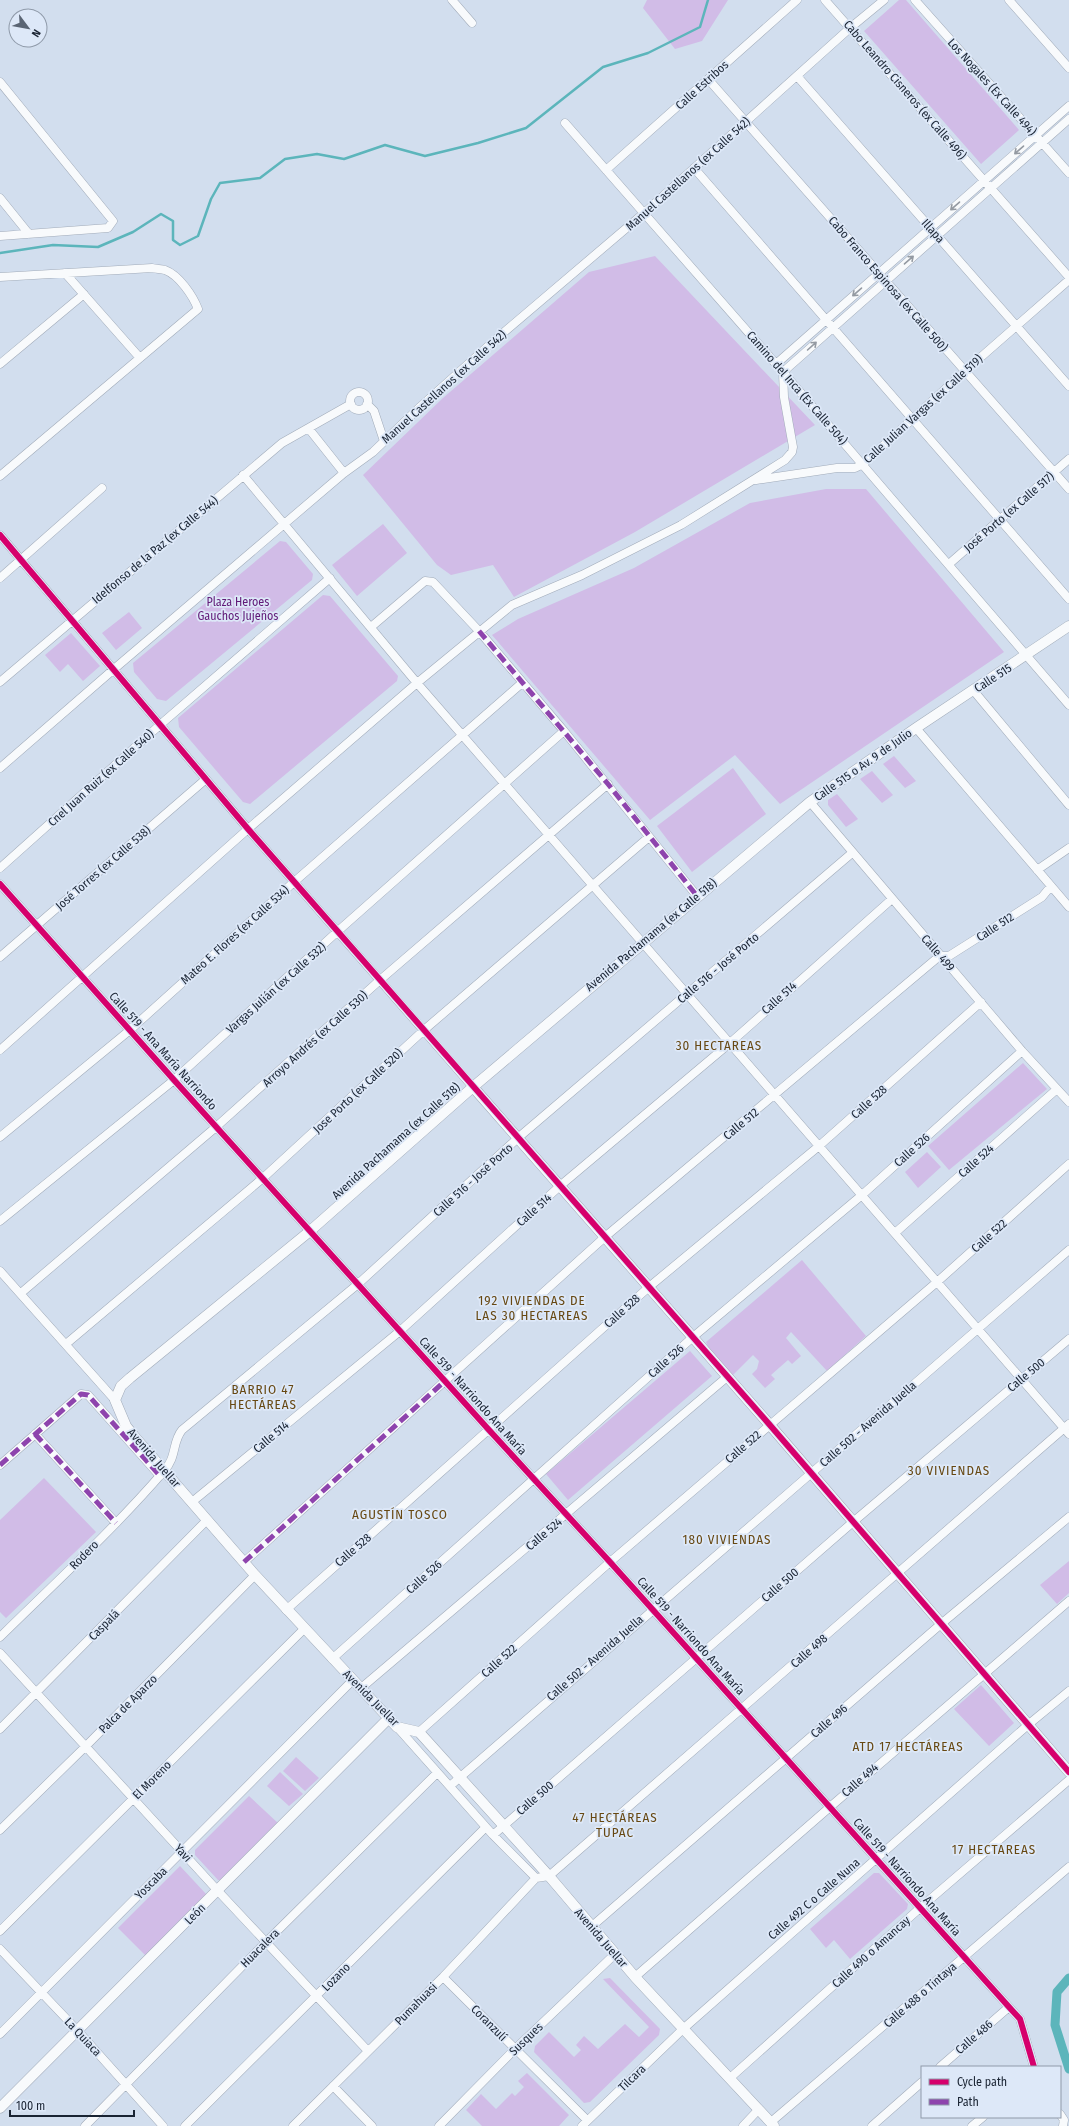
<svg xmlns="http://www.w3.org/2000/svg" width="1069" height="2126" font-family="'Fira Sans Condensed',sans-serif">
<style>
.green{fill:#d1bce7}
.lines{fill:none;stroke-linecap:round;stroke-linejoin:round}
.stream{stroke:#5cb5bb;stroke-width:2.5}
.canal{stroke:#5cb5bb;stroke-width:9}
.minor-casing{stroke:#a1abb9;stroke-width:9}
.tertiary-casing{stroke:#a1abb9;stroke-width:11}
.minor{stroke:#f8fafc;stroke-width:8}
.tertiary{stroke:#f8fafc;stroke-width:10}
.quiet{stroke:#8e44ad;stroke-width:5;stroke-dasharray:10 5;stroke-linecap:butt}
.cycleway-casing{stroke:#dde8f8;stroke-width:8}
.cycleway{stroke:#d6006c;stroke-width:6}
.oneway{stroke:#949aa2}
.labels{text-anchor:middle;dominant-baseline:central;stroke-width:3.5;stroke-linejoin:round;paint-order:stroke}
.street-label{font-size:12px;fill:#1a2433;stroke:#dde8f8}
.park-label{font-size:12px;fill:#611977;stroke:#dde8f8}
.neighbourhood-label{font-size:13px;letter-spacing:1px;fill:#674812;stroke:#dde8f8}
</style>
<rect width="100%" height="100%" fill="#d2deee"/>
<path class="green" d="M647,0H728L702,41L675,49L643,8Z
M899,0H906L1019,130L981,164L864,31Z
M655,256L815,425L635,532L514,597L493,565L451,575L437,565L363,475L443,398L589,272Z
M826,489H866L1004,652L780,804L735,755L650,820L492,635L518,619L634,568L750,503Z
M383,524L407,553L357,596L332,565Z
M280,541L286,542L313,574L312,580L166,701L157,699L134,672L133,663Z
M323,595L330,596L398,676L397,681L250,804L243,802L179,727L178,718Z
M129,612L142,628L116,650L102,633Z
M71,633L100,666L83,681L68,664L60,672L45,655Z
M894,756L916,781L905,788L883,764Z
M733,768L766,814L692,872L657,826Z
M872,771L893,795L882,803L860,779Z
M837,794L858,819L846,827L828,805V800Z
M1023,1063L1047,1089L949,1170L928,1146Z
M927,1152L941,1167L918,1188L905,1172Z
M802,1260L866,1336L827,1371L791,1332L786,1338L801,1356L792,1364L788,1360L771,1375L775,1379L765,1388L752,1374L757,1369L759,1361L753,1355L732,1376L709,1349L706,1342Z
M690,1351L712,1376L568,1500L546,1474Z
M44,1478L96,1532L6,1618L0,1612V1520Z
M1069,1561V1593L1057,1604L1040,1585Z
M981,1685L1014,1723L989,1746L954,1709Z
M296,1757L319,1778L305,1791L283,1771Z
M280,1772L303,1794L289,1806L267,1786Z
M249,1796L279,1824L224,1880H218L195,1855V1850Z
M180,1866L207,1895L146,1956L118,1928Z
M874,1873H879L908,1904L907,1909L850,1959L834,1940L826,1948L810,1929Z
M610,1978L660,2029L659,2035L590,2102L584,2103L534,2052L535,2046L549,2032L574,2057L581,2050L576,2045L584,2036L598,2049L625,2024L639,2037L649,2027L603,1979Z
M527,2073L569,2115L559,2126H482L466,2110L481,2094L496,2109L512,2093L515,2096L524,2087L518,2081Z"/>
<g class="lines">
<path class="stream" d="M0,253L53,245L98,247L133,232L161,214L173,221V240L180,245L198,236L211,199L220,183L260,178L285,159L317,154L344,159L385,145L425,156L478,143L526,128L603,67L648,53L700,27L708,0"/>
<path class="canal" d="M1069,1978L1057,1992L1055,2025L1069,2069"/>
<defs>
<path id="minor" d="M452,0L472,23
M825,0L1069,277
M915,0L1069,173
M1009,0L1069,68
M797,76L1069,386
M708,79L1069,489
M0,82L113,221L108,228L0,236
M565,123L776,364L1069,705
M694,168L1069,599
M606,170L797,0
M0,198L29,234
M65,273L140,358
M0,277L152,268C156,269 161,269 165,270C179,275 193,296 198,309L0,476
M0,364L84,294
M776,364L1069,106
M350 401a9 9 0 1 1 18 0a9 9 0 1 1-18 0Z
M367,404L374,411L384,441
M309,429L344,473
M243,475L417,683L1069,1434
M756,480L837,468H855L863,464L965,371L1069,280
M0,535L248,829L473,1087
M949,564L1069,459
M0,578L102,488
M371,627L425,581L433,582L479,631L564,731L697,896
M0,682L282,443L351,404
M973,690L1069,805
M916,728L1069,907
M0,768L114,669L344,473L373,452L420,407L496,339L643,214L850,28L884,0
M810,802L1022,1051L1069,1102
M0,868L161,724L330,578
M1037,870L1069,848
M0,884L174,1080L489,1430L610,1562L1009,2007L1020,2019L1034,2067
M0,957L206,779
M0,1050L248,829L417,683L512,605L582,575L681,525L785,460L792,452L793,447L784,397L783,372L1069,119
M0,1137L130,1030L294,882L522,683
M0,1221L174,1080L338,931L564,731
M895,1233L1057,1089
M0,1271L115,1400
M21,1293L216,1127L380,980L608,784
M66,1344L263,1178L424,1030L649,837
M35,1434L116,1523
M0,1465L81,1394L88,1395L160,1476
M192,1502L400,1331L561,1185L730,1043L892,899
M244,1562L606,1236L936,959L941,956H949L1042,897L1051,886
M286,1610L649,1287L819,1146L981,1002
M0,1637C55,1583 113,1530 164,1471C177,1457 172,1442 182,1430L358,1284L519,1137L852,853
M0,1653L218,1891L368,2051
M332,1659L693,1337L862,1195L1022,1051
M360,1689L727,1377
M397,1727L493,1835L536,1878
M0,1729L207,1520
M419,1732L610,1562L937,1282L1069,1164
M450,1786L1069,1250
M0,1830L86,1746L255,1575
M493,1835L853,1522L1069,1339
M536,1878L549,1876L1069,1424
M591,1927L941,1624L1069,1517
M0,1931L304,1629
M0,1949L78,2031L163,2126
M443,1977L587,2120
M635,1977L830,1807L1069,1601
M0,2034L352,1681
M940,2067L1009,2007
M730,2078L920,1908L1069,1780
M333,2086L372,2126
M1060,2114L1064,2120L1063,2126
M771,2122L1069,1867
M85,2126L266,1942L437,1773
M185,2126L486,1827
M293,2126L443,1977L536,1878
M439,2126L515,2049L615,1954
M582,2126L683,2029L1029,1724L1069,1691
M743,2126L759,2109
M872,2126L922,2082
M972,2126L983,2117"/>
<path id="tertiary" d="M473,1087L769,1424L1069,1772
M0,2108L388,1719
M774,2126L635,1977L549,1876L419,1732L397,1727L255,1575L134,1436L126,1426L115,1400L121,1386L130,1378L310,1231L473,1087L810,802L916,728L1069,626"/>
</defs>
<use href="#minor" class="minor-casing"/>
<use href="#tertiary" class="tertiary-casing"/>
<use href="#minor" class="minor"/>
<use href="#tertiary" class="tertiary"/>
<path class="quiet" d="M479,631L608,784L697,896
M35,1434L116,1523
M0,1465L81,1394L88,1395L160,1476
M244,1562L445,1381"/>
<defs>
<path id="cycleway" d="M0,535L248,829L769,1424L1069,1772
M0,884L174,1080L489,1430L610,1562L1009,2007L1020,2019L1034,2067"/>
</defs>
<use href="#cycleway" class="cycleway-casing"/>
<use href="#cycleway" class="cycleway"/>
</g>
<defs><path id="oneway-shaft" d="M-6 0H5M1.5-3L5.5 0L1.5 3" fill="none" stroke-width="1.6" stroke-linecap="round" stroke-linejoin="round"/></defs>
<g class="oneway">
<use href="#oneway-shaft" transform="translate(1019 150) rotate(139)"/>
<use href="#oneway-shaft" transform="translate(955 206) rotate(139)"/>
<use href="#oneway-shaft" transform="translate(909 260) rotate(-41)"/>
<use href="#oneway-shaft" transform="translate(857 292) rotate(139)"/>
<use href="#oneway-shaft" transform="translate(812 346) rotate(-42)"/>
</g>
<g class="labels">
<g class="street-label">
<text transform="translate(702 85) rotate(-42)">Calle Estribos</text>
<text transform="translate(992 87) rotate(48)">Los Nogales (Ex Calle 494)</text>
<text transform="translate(905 90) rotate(49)">Cabo Leandro Cisneros (ex Calle 496)</text>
<text transform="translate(688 174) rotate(-42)">Manuel Castellanos (ex Calle 542)</text>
<text transform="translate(933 231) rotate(48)">Illapa</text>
<text transform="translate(888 284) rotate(49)">Cabo Franco Espinosa (ex Calle 500)</text>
<text transform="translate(444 387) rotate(-42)">Manuel Castellanos (ex Calle 542)</text>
<text transform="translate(797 388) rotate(49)">Camino del Inca (Ex Calle 504)</text>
<text transform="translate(923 409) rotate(-42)">Calle Julian Vargas (ex Calle 519)</text>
<text transform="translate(1009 512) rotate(-41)">José Porto (ex Calle 517)</text>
<text transform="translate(155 550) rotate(-40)">Idelfonso de la Paz (ex Calle 544)</text>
<text transform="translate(993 678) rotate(-33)">Calle 515</text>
<text transform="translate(863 765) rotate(-35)">Calle 515 o Av. 9 de Julio</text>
<text transform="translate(101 778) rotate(-42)">Cnel Juan Ruiz (ex Calle 540)</text>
<text transform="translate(103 868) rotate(-41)">José Torres (ex Calle 538)</text>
<text transform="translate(995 927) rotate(-33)">Calle 512</text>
<text transform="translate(235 935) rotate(-42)">Mateo E. Flores (ex Calle 534)</text>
<text transform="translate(651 935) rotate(-40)">Avenida Pachamama (ex Calle 518)</text>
<text transform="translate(938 953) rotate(49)">Calle 499</text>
<text transform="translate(718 968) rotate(-40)">Calle 516 - José Porto</text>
<text transform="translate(276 988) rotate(-42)">Vargas Julián (ex Calle 532)</text>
<text transform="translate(779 998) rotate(-42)">Calle 514</text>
<text transform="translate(315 1039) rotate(-42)">Arroyo Andrés (ex Calle 530)</text>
<text transform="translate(163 1051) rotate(48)">Calle 519 - Ana María Narriondo</text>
<text transform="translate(358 1091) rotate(-43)">Jose Porto (ex Calle 520)</text>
<text transform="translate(869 1102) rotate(-42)">Calle 528</text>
<text transform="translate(741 1124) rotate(-40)">Calle 512</text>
<text transform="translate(396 1141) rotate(-42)">Avenida Pachamama (ex Calle 518)</text>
<text transform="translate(912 1150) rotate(-42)">Calle 526</text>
<text transform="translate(976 1161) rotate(-42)">Calle 524</text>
<text transform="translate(473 1180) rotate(-42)">Calle 516 - José Porto</text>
<text transform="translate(534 1210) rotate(-42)">Calle 514</text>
<text transform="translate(989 1236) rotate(-42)">Calle 522</text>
<text transform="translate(622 1311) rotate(-42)">Calle 528</text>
<text transform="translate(666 1361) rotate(-42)">Calle 526</text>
<text transform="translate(1026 1375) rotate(-40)">Calle 500</text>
<text transform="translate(473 1396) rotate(48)">Calle 519 - Narriondo Ana María</text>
<text transform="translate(868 1424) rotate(-41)">Calle 502 - Avenida Juella</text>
<text transform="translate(271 1437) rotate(-40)">Calle 514</text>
<text transform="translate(743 1447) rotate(-41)">Calle 522</text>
<text transform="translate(154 1458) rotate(49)">Avenida Juellar</text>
<text transform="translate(544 1534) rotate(-40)">Calle 524</text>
<text transform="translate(353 1550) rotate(-41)">Calle 528</text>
<text transform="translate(84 1555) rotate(-45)">Rodero</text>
<text transform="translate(424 1577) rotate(-42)">Calle 526</text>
<text transform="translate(780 1585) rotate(-41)">Calle 500</text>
<text transform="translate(104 1625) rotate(-45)">Caspalá</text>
<text transform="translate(691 1636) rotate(48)">Calle 519 - Narriondo Ana María</text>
<text transform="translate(809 1651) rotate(-41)">Calle 498</text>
<text transform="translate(595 1658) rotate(-41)">Calle 502 - Avenida Juella</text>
<text transform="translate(499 1661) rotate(-42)">Calle 522</text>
<text transform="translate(371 1698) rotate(45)">Avenida Juellar</text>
<text transform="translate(128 1704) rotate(-45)">Palca de Aparzo</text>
<text transform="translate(829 1721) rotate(-41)">Calle 496</text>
<text transform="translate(152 1780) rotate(-45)">El Moreno</text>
<text transform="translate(860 1780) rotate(-41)">Calle 494</text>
<text transform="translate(535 1798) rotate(-41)">Calle 500</text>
<text transform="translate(183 1853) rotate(48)">Yavi</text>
<text transform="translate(907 1877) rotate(48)">Calle 519 - Narriondo Ana María</text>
<text transform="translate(151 1883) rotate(-45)">Yoscaba</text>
<text transform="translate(814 1899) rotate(-41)">Calle 492 C o Calle Nuna</text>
<text transform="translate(195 1914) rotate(-45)">León</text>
<text transform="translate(601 1938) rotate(49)">Avenida Juellar</text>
<text transform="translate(260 1948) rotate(-45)">Huacalera</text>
<text transform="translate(871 1952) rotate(-42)">Calle 490 o Amancay</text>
<text transform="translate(336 1977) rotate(-45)">Lozano</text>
<text transform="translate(920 1995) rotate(-41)">Calle 488 o Tintaya</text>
<text transform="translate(416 2004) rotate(-45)">Pumahuasi</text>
<text transform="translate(489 2023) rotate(45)">Coranzulí</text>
<text transform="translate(83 2037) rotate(47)">La Quiaca</text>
<text transform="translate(974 2037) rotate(-41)">Calle 486</text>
<text transform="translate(526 2039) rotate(-44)">Susques</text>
<text transform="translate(632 2078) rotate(-44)">Tilcara</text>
</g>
<g class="park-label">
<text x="238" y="602">Plaza Heroes<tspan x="238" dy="14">Gauchos Jujeños</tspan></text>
</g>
<g class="neighbourhood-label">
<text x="719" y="1045">30 HECTAREAS</text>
<text x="532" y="1300">192 VIVIENDAS DE<tspan x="532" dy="15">LAS 30 HECTAREAS</tspan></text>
<text x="263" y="1389">BARRIO 47<tspan x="263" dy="15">HECTÁREAS</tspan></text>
<text x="949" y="1470">30 VIVIENDAS</text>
<text x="400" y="1514">AGUSTÍN TOSCO</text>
<text x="727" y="1539">180 VIVIENDAS</text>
<text x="908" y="1746">ATD 17 HECTÁREAS</text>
<text x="615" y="1817">47 HECTÁREAS<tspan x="615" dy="15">TUPAC</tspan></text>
<text x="994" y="1849">17 HECTAREAS</text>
</g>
</g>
<rect x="921" y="2066" width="140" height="52" fill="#dde8f8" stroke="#8f9aa9"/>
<rect x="929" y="2079" width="20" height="6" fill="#d6006c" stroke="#8f9aa9"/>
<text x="957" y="2086" font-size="12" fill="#1a2433">Cycle path</text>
<rect x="929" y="2099" width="20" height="6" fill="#8e44ad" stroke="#8f9aa9"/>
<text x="957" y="2106" font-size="12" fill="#1a2433">Path</text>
<g transform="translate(28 28) rotate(122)"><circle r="19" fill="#dde8f8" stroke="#8f9aa9"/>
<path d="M0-3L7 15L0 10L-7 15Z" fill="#5a6574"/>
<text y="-6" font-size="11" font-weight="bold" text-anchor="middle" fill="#1a2433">N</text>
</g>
<path d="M10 2110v6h124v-6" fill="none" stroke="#1a2433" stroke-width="2"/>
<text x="16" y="2110" font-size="12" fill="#1a2433" stroke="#dde8f8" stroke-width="3" paint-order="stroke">100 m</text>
</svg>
